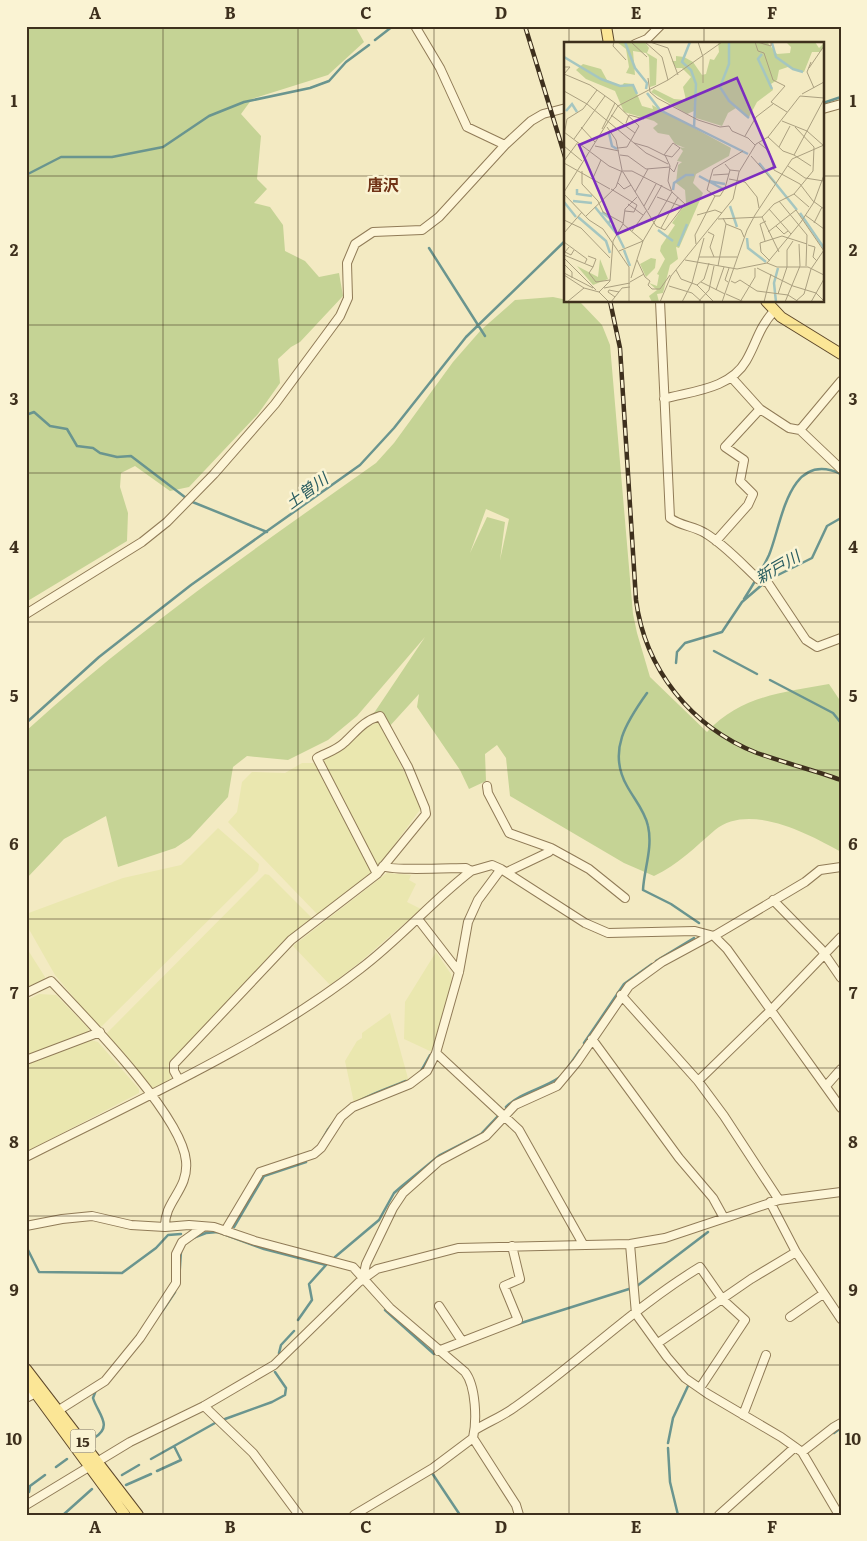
<svg xmlns="http://www.w3.org/2000/svg" width="867" height="1541" font-family="Literata,'Noto Sans JP',serif">
<style>
.farmland{fill:#eae7af}
.green{fill:#c5d395;fill-rule:evenodd}
.lines{fill:none;stroke-linecap:round;stroke-linejoin:round}
.stream{stroke:#6a958f;stroke-width:2.5}
.minor-casing{stroke:#907b57;stroke-width:10}
.major-casing{stroke:#5e482b;stroke-width:12}
.minor{stroke:#fdf5d7;stroke-width:8}
.major{stroke:#fbe696;stroke-width:10}
.rail-casing{stroke:#3e301d;stroke-width:4.5}
.rail{stroke:#faf3d3;stroke-width:2.5;stroke-dasharray:8;stroke-linecap:butt}
.grid{fill:none;stroke:#3e301d;stroke-width:1;stroke-opacity:0.55}
.labels{text-anchor:middle;dominant-baseline:central;stroke-width:5;stroke-linejoin:round;paint-order:stroke}
.shield{fill:#faf3d3;stroke:#766a54;stroke-width:1}
.shield-label{font-size:14px;font-weight:bold;fill:#3e301d}
.neighbourhood-label{font-size:16px;font-weight:bold;fill:#703316;stroke:#faf3d3}
.water-label{font-size:16px;font-style:italic;fill:#2a5d60;stroke:#faf3d3}
.inset-river{fill:none;stroke:#a5c6c0;stroke-width:2.5}
.inset-road{fill:none;stroke:#aba080;stroke-width:1}
.view{fill:#7b2cbf;fill-opacity:0.15;stroke:#7b2cbf;stroke-width:2.5}
.inset-edge{fill:none;stroke:#3e301d;stroke-width:2.5}
.neatline{fill:none;stroke:#3e301d;stroke-width:2}
.grid-label{font-size:16px;text-anchor:middle;font-weight:bold;fill:#3e301d}
</style>
<rect width="100%" height="100%" fill="#f3eac2"/>
<path class="farmland" d="M378,721L422,807L378,867L324,762V759L344,748L354,736Z
M302,763H314L372,873L318,915L228,822L237,812L242,782L252,772L285,773Z
M218,828L259,864L258,871L101,1027L96,1024L55,975L26,924V914L123,878L181,865Z
M387,873L411,875L409,880L416,884L407,902L421,909L360,962L330,985L293,946Z
M265,874L269,875L313,919L250,980L168,1066L171,1079L153,1089L106,1034Z
M26,947L45,977L43,982L26,990Z
M436,952L451,974L452,982L432,1052L404,1039L405,1002Z
M39,994L56,995L89,1029L87,1033L26,1056V1001Z
M390,1013L409,1082L354,1103L345,1061L357,1041L362,1038V1033Z
M91,1040L98,1042L139,1089V1093L26,1152V1065Z"/>
<path class="green" d="M26,26H355L364,42L328,75L252,99L241,114L261,136L257,179L267,189L254,203L270,207L283,225L285,251L305,261L319,277L339,273L343,296L300,342L291,347L278,359L280,383L258,414L189,487L170,491L135,466L121,473L120,487L128,513L127,541L26,602Z
M553,297L581,303L602,325L610,345L633,614L637,633L650,677L707,732C740,696 784,692 829,684L841,702V852C809,834 749,802 715,830C695,847 678,865 654,876L624,863L510,796L506,758L497,745L485,754L486,781L469,789L460,770L417,707L419,694L388,728L380,716L370,719L425,637L357,716L328,740L288,760L247,756L233,767L228,797L190,838L175,848L118,867L106,816L64,839L26,879V731C135,631 256,548 376,463L394,443L453,362L481,330L515,300ZM486,509L509,519L500,560L505,522L487,517L470,553Z"/>
<g class="lines">
<path class="stream" d="M375,40L393,26
M823,103L841,97
M26,175L61,157H112L163,147L209,116L244,102L310,88L329,81L346,62L369,45
M429,248L485,336
M26,415L34,412L50,426L67,429L77,446L93,448L100,453L117,457L131,456L190,501L267,532
M768,580L812,558L827,526L841,518
M744,599C753,585 762,570 769,555C782,524 788,449 841,474
M714,651L757,674
M676,663L677,652L685,643L722,632L742,602L764,583
M770,680L833,713L841,723
M647,693C627,721 607,751 627,786C634,799 645,811 648,826C653,848 644,869 643,890L671,904L699,923
M26,723L99,657L191,585L360,465L394,428L466,337L566,240
M656,961L694,938
M584,1043L624,984L652,964
M567,1069L580,1050
M421,1071L430,1055
M506,1107C521,1092 543,1089 560,1077
M322,1140C341,1102 369,1096 406,1081
M234,1227L264,1176L306,1162
M193,1238L206,1233L218,1232L264,1249L326,1265
M26,1246L39,1272L122,1273L156,1248L168,1235L181,1234
M335,1257L379,1220L394,1193L402,1186L440,1155L481,1134L498,1116
M179,1282L181,1251
M637,1286L708,1232
M163,1310L175,1292
M385,1310L434,1354
M298,1320L312,1300L309,1284L326,1265
M518,1324L629,1289
M279,1353L281,1345L294,1331
M225,1419L272,1402L285,1395L286,1388L275,1372
M834,1433L841,1428
M94,1438C114,1426 98,1414 93,1398L96,1390
M668,1443L673,1418L688,1386
M668,1448L670,1482L678,1515
M151,1459L215,1423
M56,1467L67,1459
M157,1471L181,1460L174,1446
M432,1473L460,1515
M122,1475L139,1465
M126,1485L151,1474
M26,1493L29,1492L30,1486L45,1475
M63,1515L92,1489"/>
<defs>
<path id="minor" d="M415,26L440,68L467,127L505,145
M635,44L647,39L660,26
M823,109L841,104
M660,301L670,518C680,526 694,526 705,533C725,545 742,564 758,579L768,583L806,640L817,647L841,638
M732,378L760,409L789,428L800,430L841,469
M664,399C692,391 730,389 746,361C757,342 758,329 774,311
M800,430L841,381
M716,541L748,505L753,494L740,481L744,460L725,447L760,409
M26,614L142,542L167,522L214,474L275,404L340,316L348,298L347,263L355,244L373,232L422,230L439,217L505,145L531,121L543,114L566,108
M487,786L488,793L509,833L551,848L549,852L507,872
M551,848L589,869L625,898
M383,866C390,871 451,868 466,868L471,871
M773,900L821,949L841,978
M418,919L459,972
M714,936L727,949L841,1108
M26,993L51,981C84,1016 182,1115 186,1161C189,1190 164,1201 165,1227
M621,995L698,1081L724,1116L779,1200
M592,1039L679,1158L713,1198L724,1218
M436,1053L519,1130L583,1244
M26,1060L100,1032
M179,1080L174,1071V1064L291,940L377,874L426,814L425,808L408,767L380,716C363,721 357,731 345,742C337,750 326,753 317,758L377,874
M698,1081L770,1011L841,937
M826,1086L841,1069
M26,1157C140,1099 259,1047 360,969C400,939 432,901 471,871L492,865L501,869L585,923L608,933L695,931L714,936L805,882L820,870L841,867
M770,1202L796,1252L841,1319
M26,1226L62,1219L92,1216L131,1225L165,1227L189,1225L214,1227L255,1241L353,1267L390,1308L465,1372C476,1386 477,1421 473,1438L516,1505L519,1515
M225,1231L260,1172L314,1154L321,1148L341,1117L353,1107L410,1084L427,1071L436,1053L459,972L468,922L478,900L501,869
M630,1244L636,1314L667,1357L685,1378L708,1394L781,1437L802,1452L839,1515
M363,1278L366,1264L393,1208L403,1193L439,1161L486,1136L515,1105L557,1086L577,1062L629,986L662,962L710,936
M439,1306L462,1341
M790,1317L823,1294
M658,1343L751,1279L796,1252
M438,1351L518,1320L504,1286L520,1279L512,1246
M26,1398L36,1393
M204,1406L253,1453L299,1515
M59,1410L105,1381L140,1338L176,1283V1254L182,1242L203,1227
M743,1415L766,1355
M475,1430C488,1422 503,1416 515,1407C578,1363 634,1307 700,1267L723,1300L745,1320L700,1388
M802,1452L834,1427L841,1423
M26,1505L130,1442L204,1406L274,1365L359,1282L377,1269L458,1248L630,1244L665,1238L779,1200L841,1192
M354,1515L433,1468L473,1438
M719,1515L795,1447"/>
<path id="major" d="M606,26L609,44
M766,301L781,317L841,354
M26,1369L138,1515
M26,1380L125,1515"/>
</defs>
<use href="#minor" class="minor-casing"/>
<use href="#major" class="major-casing"/>
<use href="#minor" class="minor"/>
<use href="#major" class="major"/>
<defs>
<path id="rail" d="M525,26L566,160
M610,301L620,348L636,600C645,669 691,727 757,753C785,763 813,770 841,780"/>
</defs>
<use href="#rail" class="rail-casing"/>
<use href="#rail" class="rail"/>
</g>
<path class="grid" d="M163,26V1515M298,26V1515M434,26V1515M569,26V44M704,26V44M26,176H566M823,176H841M569,301V1515M704,301V1515M26,325H841M26,473H841M26,622H841M26,770H841M26,919H841M26,1068H841M26,1216H841M26,1365H841"/>
<g class="labels">
<rect class="shield" x="70.5" y="1429.5" width="25" height="23" rx="4"/>
<g class="shield-label">
<text x="83" y="1441">15</text>
</g>
<g class="neighbourhood-label">
<text x="383" y="184">唐沢</text>
</g>
<g class="water-label">
<text transform="translate(306 490) rotate(-36)">土曽川</text>
<text transform="translate(777 566) rotate(-30)">新戸川</text>
</g>
</g>
<g transform="translate(564 42)">
<rect width="260" height="260" fill="#f3eac2"/>
<path d="M53,0H81L85,6L83,11L93,17L92,43L86,45L85,15L82,11L69,9L71,33L62,31L65,25L62,7ZM154,0L204,1L213,12L226,11L227,5L222,0H251L255,6L260,1V5L256,10H248L240,30L224,25L215,28L213,38L207,42L209,48L193,60L185,75L172,66L164,71L158,84L132,76L130,69L123,72L87,50L90,47L110,57L122,58L119,45L127,35L118,26H112L108,19H112V14L120,15L129,20L138,33L142,32L146,17L150,18L155,10ZM19,22L37,27L43,38L57,45L60,41L69,42L78,64L89,67L88,63L167,106L165,114L132,132L129,141L139,151L115,206L112,205L114,217L106,223L99,251L93,252L95,260H88L85,254L93,248L85,241L93,244L95,233L93,232L101,217L96,209L97,204L111,183L108,181L122,161L121,148L112,141L114,123L118,120L113,119L119,109L115,105L121,106L111,102L105,93L94,91L89,86L94,82L90,79L60,70L51,49L22,37L12,28ZM87,216L92,217L91,226L82,235L76,222ZM36,217L44,237L29,243L13,224L34,235Z" fill="#c5d395"/>
<path class="inset-river" d="M61,0L71,26L83,41L82,47M126,0L118,20L127,28L132,42L130,86M165,0V22L156,45L165,59L185,76M208,1L212,15L229,27L239,30M198,12L194,17L208,47M0,15L37,37L56,44L69,43L73,52M83,51L96,68L184,112M2,69L8,62L13,70M45,91L48,104L53,107M195,121L233,168M135,134L159,147M144,139L161,142M13,147V152L28,154M109,148L110,141L122,133H130M9,159L28,161M0,160L12,175M166,164L173,185M31,165L52,191M38,170L47,177L45,181M236,171L260,206M14,175L42,199L46,211M94,188L109,199M53,192L60,206M183,196L184,206L202,220M114,204L123,182M60,208L66,224M212,260L210,241L214,226"/>
<path class="inset-road" d="M50,0L49,4L62,18M67,0L83,15M81,0L98,15L104,38L158,0M86,0L104,6L114,33M134,0L139,15V41M191,0L194,9L200,11L209,38L221,44L207,60L223,70M193,0L207,4V0M247,20L243,30L250,46M0,25H6L0,32M245,26L260,4M0,32L26,43L51,61L75,84L63,105L54,106M84,36L86,50L93,56L134,78L156,85L165,84L168,89L184,96L191,103M0,49L23,62L82,111L104,122M238,52L260,40M260,57L243,89L260,104M47,73L71,91M218,79L243,89L230,113L247,124M62,81L65,73L80,77M17,85L31,100M38,87L51,61M0,90L45,124L59,130L92,184L101,188L121,162L108,150L104,139L106,124L101,113M0,93L3,77L19,67L33,48M181,94L192,75L209,62M204,95L219,109L230,113M10,97L41,54M70,101L84,105L100,113L108,115L116,106L109,101L100,113M195,101L205,109L210,128L236,142L249,159L260,167M0,104L18,119M31,104L55,109M215,105L226,84M56,113L64,114L82,127L106,125M187,114L211,141M0,119L14,100M0,121L46,147M161,122L166,128L175,129M224,124L241,136L260,139M106,126L110,130L114,120M18,129V142L34,159L39,170L59,181M58,129H68L107,149M149,133L165,132M29,136L37,118M165,137L181,140L193,155L195,166M53,140L60,147L67,143M47,147L73,163L70,170L61,169M0,150L54,64L104,38M71,150L84,127M0,152L25,178L39,187L65,225V260M230,152L245,165M151,154L143,148L149,127L179,109M93,155L119,165M215,159L243,193L242,224M64,162L79,173M80,164L92,142M205,167L227,192M84,168L98,143M133,173L151,168L158,171M241,173L260,187M22,174L52,145L58,128L52,98L43,85M198,175L210,162L230,152L249,129L250,105L231,85M154,177L198,175L215,210M0,178L17,186L46,216M250,181L258,165M59,182L79,199M162,182L177,188L180,195M212,184L220,192L224,189M97,186L114,155M68,189L83,168M144,190L150,193L146,205L150,215M204,190L232,168L260,209M0,191L18,170M201,199L196,182L202,179M0,200L23,217L21,221M132,202L131,193L151,154H156L161,146L166,128M244,203L251,205L249,215L253,219M5,205L1,210L7,213L10,208M55,209L79,199M0,213L29,225L25,231L32,240L46,238M24,214L32,217L29,225M135,215H173M0,216L32,248M73,218L81,235L86,239L84,243L88,247H96L106,233M121,218L173,227L203,221L237,180L250,160L260,133M206,219L197,210L196,201L218,194L243,202M203,221L213,225H244L260,233M0,222L8,230V236M154,224L162,182L159,176M193,226L229,244L252,251L260,259M112,228L117,237L133,243L150,260M0,231L29,246M0,233L20,246L35,250L45,260M67,236L79,199L108,150M167,239L171,241L176,238L193,249L224,253L235,260M66,240L80,232M137,240L161,252M164,240L161,238L165,226M133,243L140,237L145,221M105,244L128,251L138,260M40,246L66,241M152,248L160,225M35,250L46,239L49,199L59,182L61,167L73,155M162,252L180,260M214,252L223,225V208L229,199M51,255L44,250L45,248L55,250M232,259L240,252L247,227L260,208M3,260L20,246M47,260L58,246L66,245M96,260L107,234L169,157L175,130L192,102L204,95L236,54L260,56M118,260L128,241L140,196M134,260L145,248L150,224M158,260L183,188L191,173L228,117L260,103M176,260L191,235V226M200,260L207,232M221,260L236,224L235,202M247,260L260,237"/>
<path class="view" d="M173,36L211,125L53,192L15,103Z"/>
<rect width="260" height="260" class="inset-edge"/>
</g>
<rect width="867" height="1541" fill="none" stroke="#faf3d3" stroke-width="55"/>
<rect x="28" y="28" width="812" height="1486" class="neatline"/>
<g class="grid-label">
<text x="95" y="19">A</text>
<text x="230" y="19">B</text>
<text x="366" y="19">C</text>
<text x="501" y="19">D</text>
<text x="636" y="19">E</text>
<text x="772" y="19">F</text>
<text x="14" y="107">1</text>
<text x="853" y="107">1</text>
<text x="14" y="256">2</text>
<text x="853" y="256">2</text>
<text x="14" y="405">3</text>
<text x="853" y="405">3</text>
<text x="14" y="553">4</text>
<text x="853" y="553">4</text>
<text x="14" y="702">5</text>
<text x="853" y="702">5</text>
<text x="14" y="850">6</text>
<text x="853" y="850">6</text>
<text x="14" y="999">7</text>
<text x="853" y="999">7</text>
<text x="14" y="1148">8</text>
<text x="853" y="1148">8</text>
<text x="14" y="1296">9</text>
<text x="853" y="1296">9</text>
<text x="14" y="1445">10</text>
<text x="853" y="1445">10</text>
<text x="95" y="1533">A</text>
<text x="230" y="1533">B</text>
<text x="366" y="1533">C</text>
<text x="501" y="1533">D</text>
<text x="636" y="1533">E</text>
<text x="772" y="1533">F</text>
</g>
</svg>
